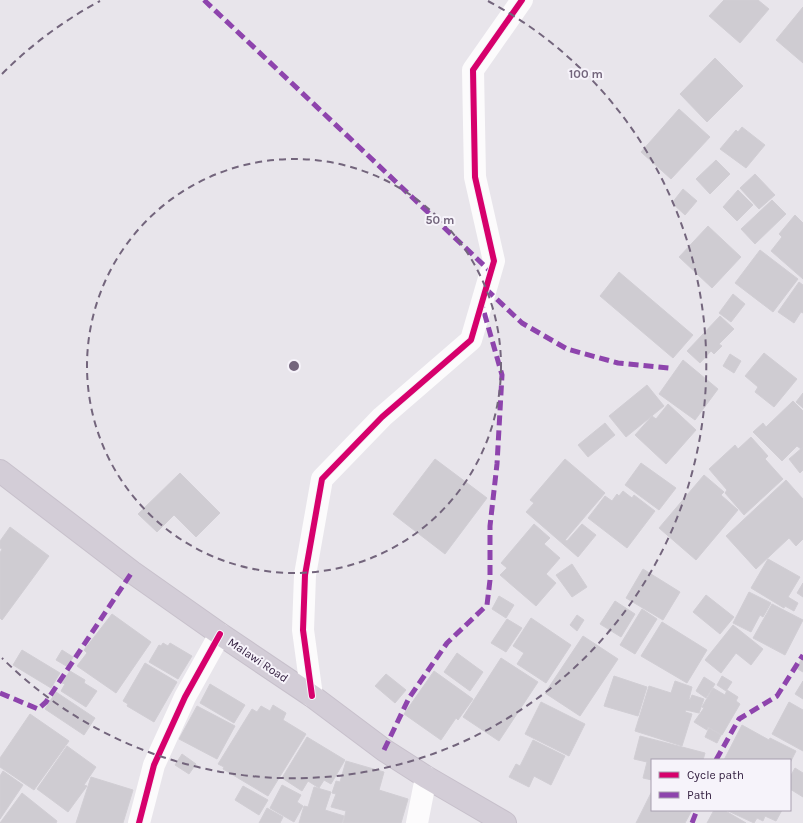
<svg xmlns="http://www.w3.org/2000/svg" width="803" height="823" font-family="Karla,sans-serif">
<style>
.building{fill:#cfccd2;stroke:#d1ced4}
.lines{fill:none;stroke-linecap:round;stroke-linejoin:round}
.primary-casing{stroke:#c7c0cb;stroke-width:24}
.street{stroke:#fcfbfc;stroke-width:22}
.primary{stroke:#d3cdd7;stroke-width:22}
.quiet{stroke:#8e44ad;stroke-width:5;stroke-dasharray:10 5;stroke-linecap:butt}
.cycleway-casing{stroke:#f6f3fa;stroke-width:8}
.cycleway{stroke:#d6006c;stroke-width:6}
.ring{fill:none;stroke:#73657c;stroke-width:2;stroke-dasharray:7 5}
.labels{text-anchor:middle;dominant-baseline:central;stroke-width:4;stroke-linejoin:round;paint-order:stroke}
.street-label{font-size:12px;fill:#342041;stroke:#f6f3fa}
.centre{fill:#73657c;stroke:#f6f3fa;stroke-width:2}
.ring-label{font-size:12px;text-anchor:middle;font-weight:bold;fill:#73657c;stroke:#f6f3fa;stroke-width:4;stroke-linejoin:round;paint-order:stroke}
</style>
<rect width="100%" height="100%" fill="#e8e5eb"/>
<path class="building" d="M724,0H758L769,9L740,43L709,16Z
M803,7V63L776,40Z
M715,58L743,86L707,122L680,94Z
M679,109L710,137L671,179L641,152Z
M742,127L765,145L746,168L720,149L736,130L738,132Z
M716,160L730,174L710,194L696,179Z
M755,174L775,195L759,209L740,188Z
M683,189L697,201L685,215L672,203Z
M738,190L753,205L737,221L723,207Z
M772,200L786,214L755,244L741,229Z
M795,215L803,223V279L771,251L782,237L779,234Z
M708,226L741,257L712,288L679,257Z
M760,250L798,279L773,312L735,283Z
M619,272L693,335L673,358L600,296Z
M799,282L803,285V313L801,312L794,323L778,312Z
M733,294L745,304L731,322L719,313Z
M720,316L734,329L719,344L722,346L714,354L711,351L700,363L687,351Z
M764,353L797,379L774,407L755,392L758,387L745,376Z
M730,354L741,361L734,373L723,366Z
M683,360L718,389L695,420L659,394Z
M647,385L664,406L626,437L609,416Z
M803,393V408L796,402Z
M793,401L803,411V447L801,449L797,446L782,461L753,432L763,423L766,427Z
M668,404L696,430L666,464L635,435L652,416L656,419Z
M605,423L615,435L588,457L578,445Z
M751,437L768,456L765,459L783,479L744,515L725,493L727,490L709,469L735,445L738,449Z
M803,447V470L800,473L789,459Z
M435,459L487,498L445,554L393,514Z
M565,459L605,493L565,540L567,541L582,524L596,535L578,557L526,512L534,503L530,500Z
M641,463L676,488L659,510L625,485Z
M180,473L220,513L196,537L174,515L157,532L138,514Z
M704,475L724,492L721,495L738,510L696,560L659,528Z
M786,480L803,499V539L796,546L789,538L756,569L726,536Z
M623,491L632,498L634,495L655,511L627,548L588,518L605,496L612,501L617,494L619,496Z
M534,524L550,538L544,544L560,558L546,574L556,583L536,606L500,575L507,568L501,563Z
M10,527L49,556L2,620L0,618V553L2,549L0,548V541Z
M768,559L800,577L788,597L798,603L794,611L785,606L784,608L751,588Z
M572,564L587,587L572,597L556,575Z
M643,569L680,592L663,620L626,598Z
M803,583V597L797,593Z
M749,592L771,603L763,617L760,615L751,632L733,623Z
M706,595L734,617L720,634L693,612Z
M499,596L514,605L506,618L492,609Z
M615,601L635,614L621,637L600,624Z
M772,604L803,620L785,655L753,638Z
M642,609L657,619L635,654L620,645Z
M112,614L151,642L116,693L77,666L87,653L84,650Z
M577,615L584,620L577,631L570,625Z
M531,618L571,645L546,683L517,664L524,653L513,646Z
M507,619L522,628L506,652L491,643Z
M662,622L707,650L687,683L641,656Z
M733,625L763,649L751,665L736,653L721,673L705,660Z
M583,636L618,659L580,716L545,693Z
M163,643L168,646L170,643L192,656L178,679L149,662L159,645L161,646Z
M22,650L60,673L51,688L13,665Z
M62,650L73,657L68,667L56,660Z
M457,653L483,672L470,691L444,672Z
M803,657V672L796,668Z
M501,658L538,682L499,741L463,717Z
M145,663L177,682L154,722L127,706L128,704L123,701Z
M70,671L85,680L84,683L97,691L86,707L61,691L65,684L62,683Z
M434,671L473,699L458,720L456,718L441,740L404,714Z
M386,674L406,690L395,703L375,686Z
M614,676L647,687L638,716L604,706Z
M722,676L732,682L726,691L717,685Z
M704,677L715,684L706,698L696,691Z
M675,681L692,687L689,699L690,700L692,695L704,699L699,713L686,710L685,712L692,714L682,746L635,731L649,686L671,693Z
M803,681V699L795,694Z
M210,684L245,705L234,723L200,703Z
M713,688L725,695L727,690L738,697L736,701L740,704L722,735L708,727L707,730L694,722L704,708L702,707Z
M56,692L95,718L84,735L45,709Z
M541,702L585,724L569,756L525,734Z
M789,702L803,710V751L772,734Z
M273,705L286,713L283,720L306,734L268,796L223,769L224,767L218,764L252,709L257,712L261,706L270,711Z
M197,706L235,726L217,759L179,739Z
M30,714L69,741L34,790L0,767V758Z
M742,725L769,740L770,738L796,751L790,763V760H724Z
M709,728L721,735L717,743L705,737Z
M640,736L705,753L703,760H652V780L643,778L647,762L634,759Z
M307,737L345,760L331,784L324,780L319,788L308,781L302,791L282,778Z
M533,740L565,756L551,785L534,776L529,787L509,777L516,764L520,766Z
M67,746L96,767L84,785L87,786L68,812L37,789Z
M182,754L196,764L189,774L175,765Z
M346,761L384,772L379,790L408,799L401,823H343L346,811L331,807L336,794L332,793L336,781L340,782Z
M795,768L803,773V797L790,789V777Z
M3,771L23,785L0,819V776Z
M91,777L133,790L123,823H76Z
M282,785L301,795L297,802L303,806L294,822L270,808Z
M243,786L268,800L259,815L235,800Z
M314,787L331,792L325,810L344,816L342,823H299L304,806L308,807Z
M652,791V810H692L685,823H636Z
M22,793L57,821L56,823H0Z
M267,808L283,817L280,823H259Z
M714,810H724L746,823H707Z
M726,810H782L776,821L765,816L763,821L757,818L754,823Z"/>
<g class="lines">
<defs>
<path id="primary" d="M0,471L132,572L220,634L312,696L384,750L426,777L505,823"/>
</defs>
<use href="#primary" class="primary-casing"/>
<path class="street" d="M312,696L303,630L305,575L322,479L382,417L471,340L494,261L475,177L473,70L522,0
M139,823L154,765L185,697L220,634
M417,823L426,777"/>
<use href="#primary" class="primary"/>
<path class="quiet" d="M204,0L491,272
M486,289L522,323L567,349L618,363L669,368
M0,693L38,709L46,702L132,572
M384,750L409,698L447,643L487,605L490,580V526L497,464L502,375L482,305
M716,760L739,719L777,696L803,655
M692,823L697,810"/>
<defs>
<path id="cycleway" d="M312,696L303,630L305,575L322,479L382,417L471,340L494,261L475,177L473,70L522,0
M139,823L154,765L185,697L220,634"/>
</defs>
<use href="#cycleway" class="cycleway-casing"/>
<use href="#cycleway" class="cycleway"/>
</g>
<g class="ring">
<circle cx="294" cy="366" r="207"/>
<path d="M2 74A413 413 0 0 1 100 1M488 1A413 413 0 1 1 2 658"/>
</g>
<g class="labels">
<g class="street-label">
<text transform="translate(258 660) rotate(34)">Malawi Road</text>
</g>
</g>
<circle cx="294" cy="366" r="6" class="centre"/>
<g class="ring-label">
<text x="586" y="78">100 m</text>
<text x="440" y="224">50 m</text>
</g>
<rect x="651" y="759" width="140" height="52" fill="#f6f3fa" stroke="#a89fb0"/>
<rect x="659" y="772" width="20" height="6" fill="#d6006c" stroke="#a89fb0"/>
<text x="687" y="779" font-size="12" fill="#342041">Cycle path</text>
<rect x="659" y="792" width="20" height="6" fill="#8e44ad" stroke="#a89fb0"/>
<text x="687" y="799" font-size="12" fill="#342041">Path</text>
</svg>
